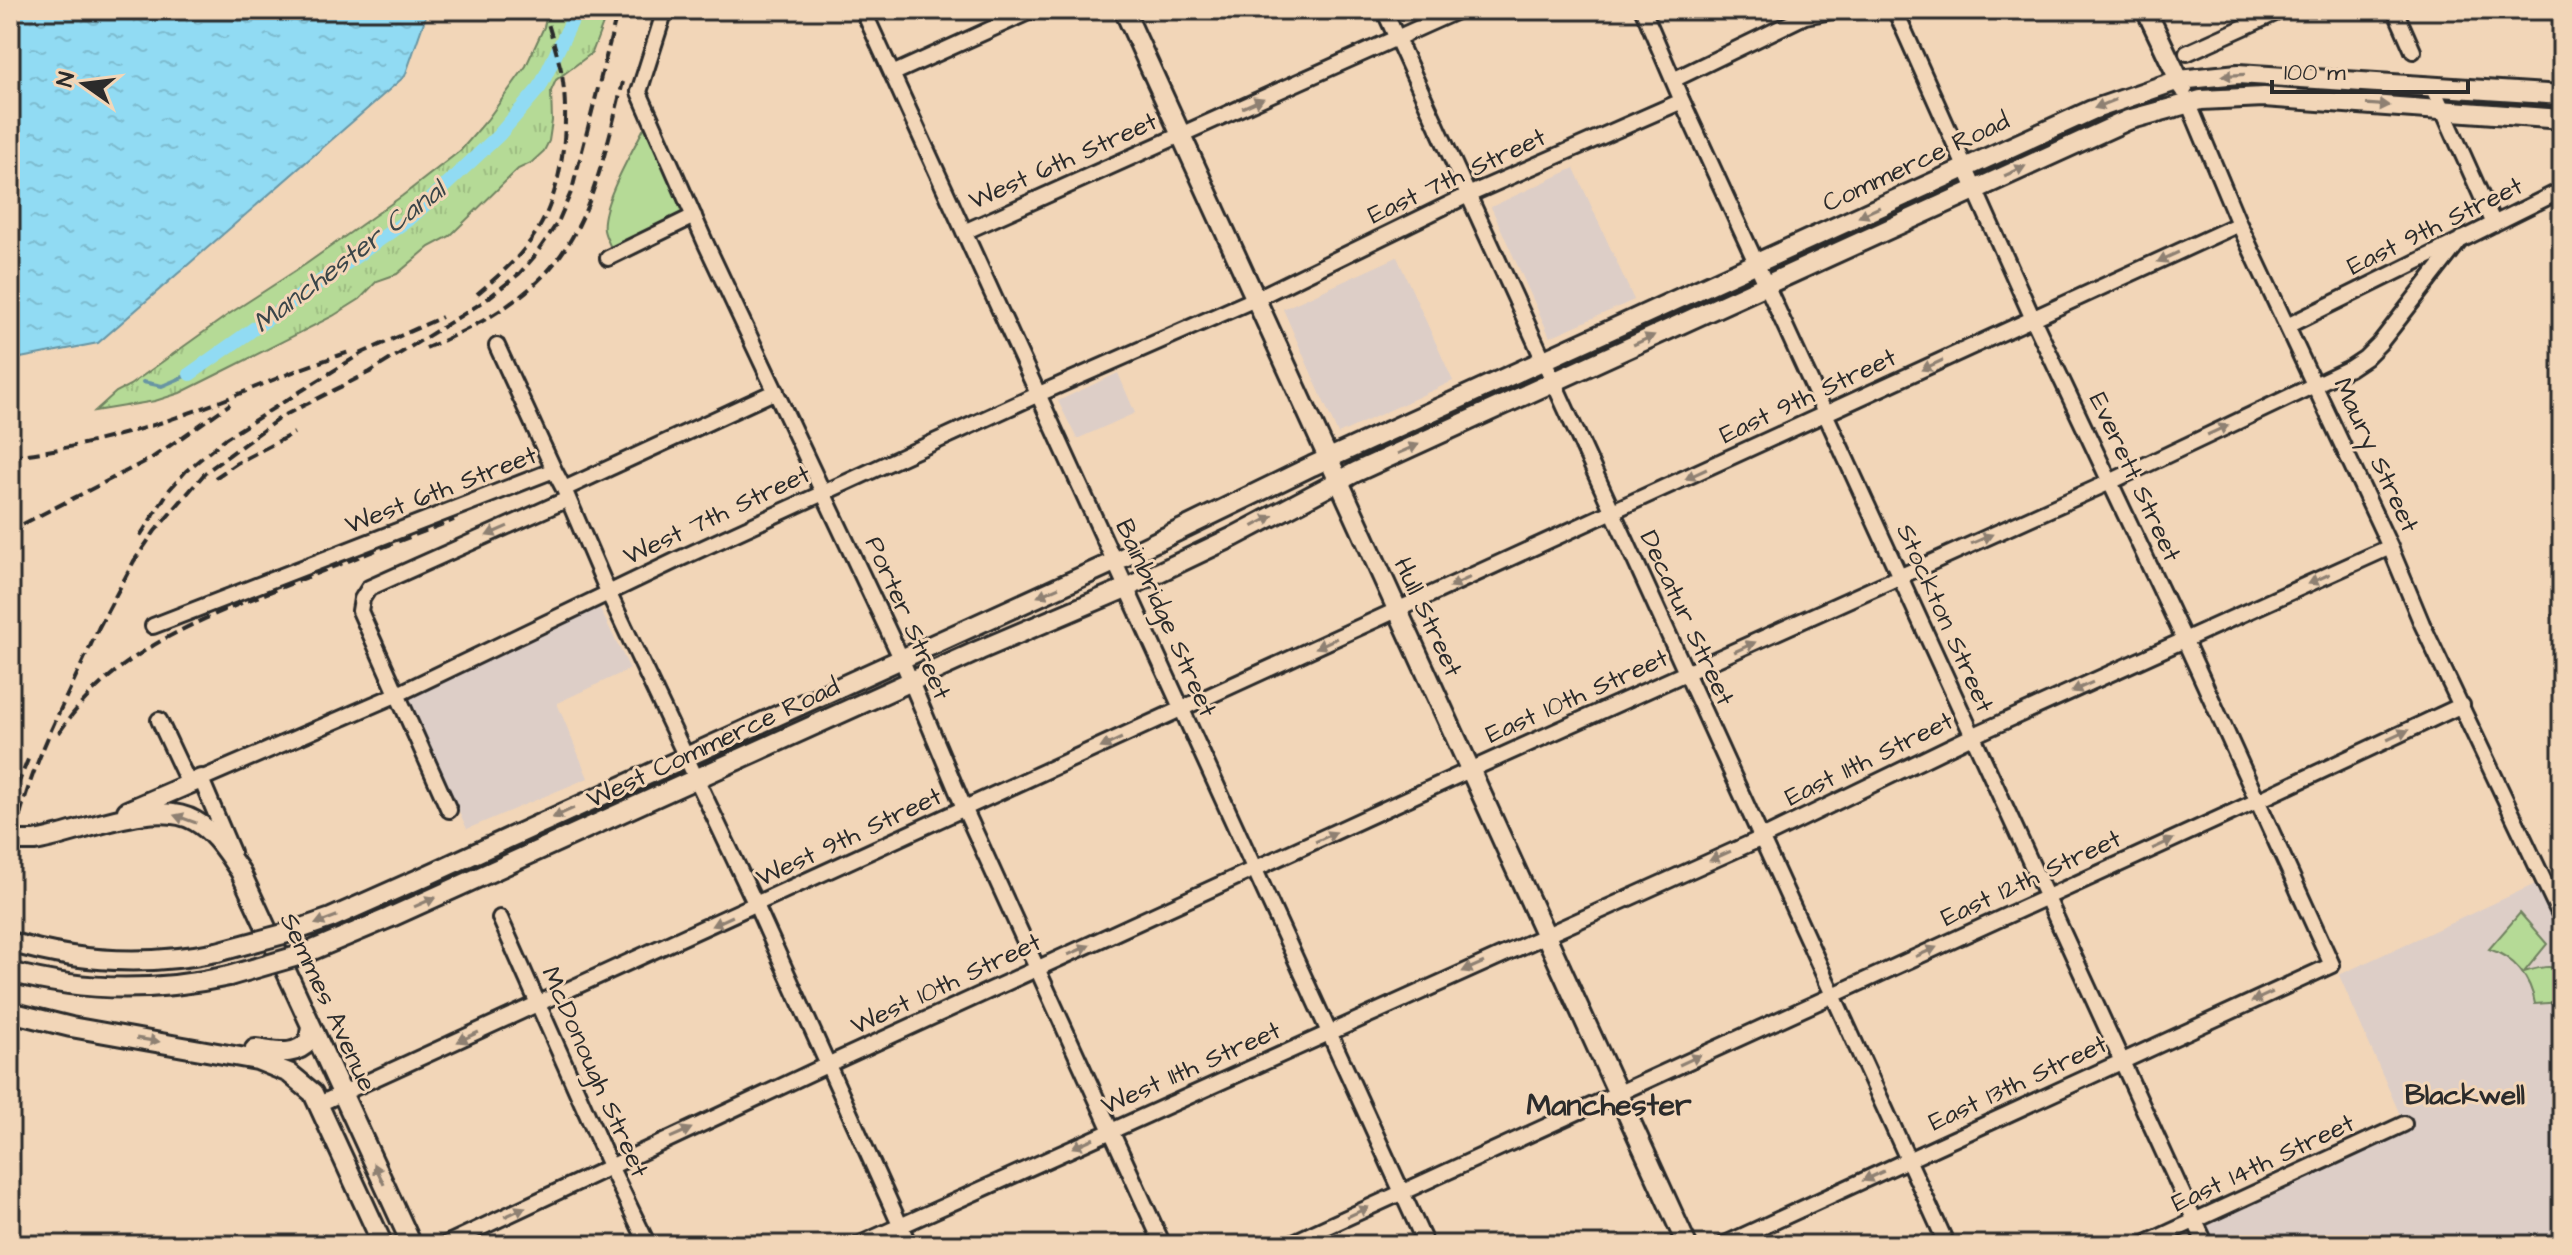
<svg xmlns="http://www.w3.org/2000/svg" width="2572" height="1255" font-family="'Architects Daughter',sans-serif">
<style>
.built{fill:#ddcec7}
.grass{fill:url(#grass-tufts);stroke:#708260;stroke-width:2}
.green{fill:#b5da96;stroke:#708260;stroke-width:2}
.water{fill:url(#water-ripples);stroke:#6895a3;stroke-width:2}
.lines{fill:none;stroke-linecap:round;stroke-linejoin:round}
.stream{stroke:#6895a3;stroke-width:4}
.canal{stroke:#91dbf3;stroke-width:14}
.minor-casing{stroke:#2b2b2b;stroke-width:20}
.major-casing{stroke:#2b2b2b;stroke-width:24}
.minor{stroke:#f2d6b8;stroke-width:14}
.major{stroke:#f2d6b8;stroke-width:18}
.rail{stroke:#2b2b2b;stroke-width:4;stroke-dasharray:12 6;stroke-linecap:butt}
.major-bridge-casing{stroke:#2b2b2b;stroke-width:24;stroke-linecap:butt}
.major-bridge{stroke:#f2d6b8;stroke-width:18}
.oneway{fill:#8e8072}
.labels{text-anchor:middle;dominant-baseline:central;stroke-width:6;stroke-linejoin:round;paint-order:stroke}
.street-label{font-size:26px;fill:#2b2b2b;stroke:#f2d6b8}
.water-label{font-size:28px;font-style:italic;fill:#3a4549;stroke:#f2d6b8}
.neighbourhood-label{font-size:28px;font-weight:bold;fill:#2b2b2b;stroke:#f2d6b8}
.quarter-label{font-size:30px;font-weight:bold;fill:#2b2b2b;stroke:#f2d6b8}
</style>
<defs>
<pattern id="grass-tufts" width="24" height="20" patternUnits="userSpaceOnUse" patternTransform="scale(2)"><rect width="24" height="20" fill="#b5da96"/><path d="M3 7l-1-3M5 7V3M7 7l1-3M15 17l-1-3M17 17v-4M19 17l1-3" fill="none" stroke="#9cbb81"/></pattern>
<pattern id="water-ripples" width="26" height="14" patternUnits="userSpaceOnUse" patternTransform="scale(2)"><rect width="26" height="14" fill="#91dbf3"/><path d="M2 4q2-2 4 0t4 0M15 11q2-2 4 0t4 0" fill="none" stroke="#7dbcd0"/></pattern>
</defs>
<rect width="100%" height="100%" fill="#f2d6b8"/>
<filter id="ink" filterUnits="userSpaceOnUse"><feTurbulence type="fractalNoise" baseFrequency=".0125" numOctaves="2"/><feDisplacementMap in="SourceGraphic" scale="16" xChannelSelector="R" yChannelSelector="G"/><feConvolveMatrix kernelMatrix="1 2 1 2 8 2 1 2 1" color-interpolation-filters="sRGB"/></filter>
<g filter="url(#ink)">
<path class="built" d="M1574,168L1634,300L1550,337L1491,207Z
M1397,257L1453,381L1338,434L1283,309Z
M1118,373L1135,413L1077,439L1058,401Z
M598,605L630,669L557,703L588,778L467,829L407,696Z
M2544,880L2562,919V1245H2206L2195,1221L2404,1124L2339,975Z"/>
<path class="grass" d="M548,10H608L592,53L556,80L551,91L552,121L549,141L544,151L531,163L518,169L450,236L429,247L397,274L377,281L360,299L333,316L220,373L180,393L155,401L95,411L116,392L130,385L229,314L306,264L402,196L461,150L487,120L526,66L544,27Z"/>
<path class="green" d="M645,126L683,212L611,248C609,243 605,236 604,230C600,205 633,150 645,126Z
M2520,913L2547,944L2524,972C2558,962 2565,964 2561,1002L2535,1004C2531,978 2514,957 2489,949Z"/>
<path class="water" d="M10,10H428L405,76L98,343L10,360Z"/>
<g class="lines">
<path class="stream" d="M143,382L162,386L190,374"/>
<path class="canal" d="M190,374L413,216L499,135L540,87L577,10"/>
<defs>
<path id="minor" d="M665,10L639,92L706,244L901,658L965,810L1163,1245
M863,10L1426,1245
M1384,10L1947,1245
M1643,10L1682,101L2206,1245
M2395,10L2413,51
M2187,53L2282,10
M892,74L1033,10
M1673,80L1805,16L1837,10
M2432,86L2494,224
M2188,102L2239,224L2390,547L2422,624L2562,919
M964,232L1459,10
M608,258L694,216
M2287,326L2562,190
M497,346L554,470
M564,489L608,592L756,905L909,1245
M153,626L554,470L564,489L776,391
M159,720L189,784
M449,810L360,611L362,599L369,588L568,499
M232,852L201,779L398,694L677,560L1039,394L1255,299L1468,195L1682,101
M500,918L610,1166L648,1245
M319,1104L2239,224
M444,1245L827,1065L1470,770L2110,482L2350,368L2365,358L2380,343L2461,239
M858,1245L1762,838L1972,736L2390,547
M1287,1245L2257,801L2462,705
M1723,1245L2332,965L2185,641L2033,319L1895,10
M2142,1245L2404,1124"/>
<path id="major" d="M1124,10L1687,1245
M2146,10L2183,88
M127,811L201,779
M34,841C76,835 156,797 195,821C215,832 227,853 240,871L412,1245
M291,932L331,918L421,878L1114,562L1312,466L2092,110L2179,80L2238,74L2562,95
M10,942C79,963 147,966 217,952
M301,955L389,918L980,650L1126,588L1233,537L1356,472L2128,120L2201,100L2264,97L2562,119
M10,972C82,992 156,992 229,976
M10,1012L71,1027L257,1060L289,1073L313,1093L383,1245
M255,1049C275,1051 294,1058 309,1041L311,1027"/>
</defs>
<use href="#minor" class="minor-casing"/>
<use href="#major" class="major-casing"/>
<use href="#minor" class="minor"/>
<use href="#major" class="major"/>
<path class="rail" d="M477,294C498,276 518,260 533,237C563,196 571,119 561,70C556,50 550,30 544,10
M426,348C574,286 587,228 623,82
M10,456C80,449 151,428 216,403C262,385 306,365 353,351
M215,478L237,463L294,433
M23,524L152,458L230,404
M140,536L170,489L186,471L226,438L362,353L442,317
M98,629L134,561L155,531L206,472L281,417L370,372L483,302L519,274L534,257L558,222L572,190L618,10
M59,733C114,649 206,617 295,582C348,561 401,540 454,520
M10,747L11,741
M10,804L29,757
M10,869C19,780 67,700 102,620"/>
<defs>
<path id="major-bridge" d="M10,841H34
M217,952L291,932
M229,976L301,955"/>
</defs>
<use href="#major-bridge" class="major-bridge-casing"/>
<use href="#major-bridge" class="major-bridge"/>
</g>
<defs><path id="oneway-solid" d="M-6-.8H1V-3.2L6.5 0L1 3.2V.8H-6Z" transform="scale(2)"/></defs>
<g class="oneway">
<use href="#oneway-solid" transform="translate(2233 75) rotate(177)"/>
<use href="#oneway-solid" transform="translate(1253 103) rotate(-24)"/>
<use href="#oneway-solid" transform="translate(2105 104) rotate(158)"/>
<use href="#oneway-solid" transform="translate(2378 105) rotate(4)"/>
<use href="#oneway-solid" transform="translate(2015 171) rotate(-25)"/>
<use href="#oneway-solid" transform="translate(1869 212) rotate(155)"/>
<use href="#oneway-solid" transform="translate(2168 257) rotate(155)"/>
<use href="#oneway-solid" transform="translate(1644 340) rotate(-25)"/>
<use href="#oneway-solid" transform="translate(1932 365) rotate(155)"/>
<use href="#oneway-solid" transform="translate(2218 430) rotate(-25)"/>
<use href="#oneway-solid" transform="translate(1408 449) rotate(-24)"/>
<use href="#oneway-solid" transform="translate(1696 474) rotate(155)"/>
<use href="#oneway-solid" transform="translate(1263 521) rotate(-28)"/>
<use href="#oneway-solid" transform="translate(497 531) rotate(156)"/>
<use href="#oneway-solid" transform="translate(1982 539) rotate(-24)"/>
<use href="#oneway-solid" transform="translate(2319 579) rotate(155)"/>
<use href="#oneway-solid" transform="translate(1460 582) rotate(155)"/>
<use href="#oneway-solid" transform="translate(1048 592) rotate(156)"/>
<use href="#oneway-solid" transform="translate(1326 643) rotate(155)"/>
<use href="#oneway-solid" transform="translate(1745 647) rotate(-25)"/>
<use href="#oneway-solid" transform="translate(2082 687) rotate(156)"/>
<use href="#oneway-solid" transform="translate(2398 735) rotate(-25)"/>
<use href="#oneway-solid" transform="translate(1111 743) rotate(155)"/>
<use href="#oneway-solid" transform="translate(563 813) rotate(155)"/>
<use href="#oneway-solid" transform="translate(185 819) rotate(-161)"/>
<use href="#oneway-solid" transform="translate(1326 837) rotate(-25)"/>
<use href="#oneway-solid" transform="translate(2163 844) rotate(-25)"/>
<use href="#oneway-solid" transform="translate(1720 856) rotate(156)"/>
<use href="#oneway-solid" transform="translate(425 902) rotate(-24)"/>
<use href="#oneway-solid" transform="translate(326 920) rotate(159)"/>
<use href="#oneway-solid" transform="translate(722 921) rotate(155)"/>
<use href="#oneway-solid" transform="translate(1079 950) rotate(-24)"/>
<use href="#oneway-solid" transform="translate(1926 952) rotate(-24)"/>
<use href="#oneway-solid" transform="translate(1473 967) rotate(156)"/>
<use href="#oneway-solid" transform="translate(2262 997) rotate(155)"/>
<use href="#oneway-solid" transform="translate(468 1037) rotate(155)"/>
<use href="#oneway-solid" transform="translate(148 1040) rotate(9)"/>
<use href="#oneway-solid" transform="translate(1690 1060) rotate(-25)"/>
<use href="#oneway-solid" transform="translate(681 1133) rotate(-24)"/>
<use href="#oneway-solid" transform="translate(1083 1143) rotate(156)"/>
<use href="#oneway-solid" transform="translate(379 1174) rotate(-115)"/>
<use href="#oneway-solid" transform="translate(1873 1176) rotate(155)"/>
<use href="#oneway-solid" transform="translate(515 1212) rotate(-25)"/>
<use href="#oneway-solid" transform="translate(1358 1212) rotate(-25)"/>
</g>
</g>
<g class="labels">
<g class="street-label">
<text transform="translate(1063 161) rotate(-24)">West 6th Street</text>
<text transform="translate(1916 162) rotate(-25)">Commerce Road</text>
<text transform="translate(1457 176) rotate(-25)">East 7th Street</text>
<text transform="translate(2435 226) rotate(-26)">East 9th Street</text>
<text transform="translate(1808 396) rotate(-25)">East 9th Street</text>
<text transform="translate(2376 455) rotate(65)">Maury Street</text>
<text transform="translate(2135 477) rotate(65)">Everett Street</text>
<text transform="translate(441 490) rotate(-21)">West 6th Street</text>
<text transform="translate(717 515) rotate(-25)">West 7th Street</text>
<text transform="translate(1428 617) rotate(65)">Hull Street</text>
<text transform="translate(908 618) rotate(66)">Porter Street</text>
<text transform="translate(1166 618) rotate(66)">Bainbridge Street</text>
<text transform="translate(1687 618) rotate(65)">Decatur Street</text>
<text transform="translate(1945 618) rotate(66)">Stockton Street</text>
<text transform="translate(1577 696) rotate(-24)">East 10th Street</text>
<text transform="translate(713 743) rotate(-25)">West Commerce Road</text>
<text transform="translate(1869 759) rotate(-26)">East 11th Street</text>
<text transform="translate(849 837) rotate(-25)">West 9th Street</text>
<text transform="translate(2031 878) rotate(-25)">East 12th Street</text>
<text transform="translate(946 984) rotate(-25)">West 10th Street</text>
<text transform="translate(328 1002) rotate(65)">Semmes Avenue</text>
<text transform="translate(1191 1068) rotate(-24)">West 11th Street</text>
<text transform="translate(595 1072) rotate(66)">McDonough Street</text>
<text transform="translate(2018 1083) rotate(-25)">East 13th Street</text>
<text transform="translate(2263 1163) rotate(-25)">East 14th Street</text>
</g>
<g class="water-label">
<text transform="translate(349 257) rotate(-37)">Manchester Canal</text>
</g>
<g class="neighbourhood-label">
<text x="2465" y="1095">Blackwell</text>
</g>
<g class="quarter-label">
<text x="1609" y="1106">Manchester</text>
</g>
</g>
<rect width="2572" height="1255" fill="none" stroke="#f2d6b8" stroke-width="40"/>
<rect x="20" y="20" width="2532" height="1215" fill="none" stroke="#2b2b2b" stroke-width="3" filter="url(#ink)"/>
<g transform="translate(84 84) rotate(284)" stroke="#f2d6b8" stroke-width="6" paint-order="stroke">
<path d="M0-6L14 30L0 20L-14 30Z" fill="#2b2b2b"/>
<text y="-12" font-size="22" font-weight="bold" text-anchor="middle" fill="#2b2b2b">N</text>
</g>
<path d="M2272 80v12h196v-12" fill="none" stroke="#2b2b2b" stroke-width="4"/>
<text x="2284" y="80" font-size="24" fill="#2b2b2b" stroke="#f2d6b8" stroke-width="6" paint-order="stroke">100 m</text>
</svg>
